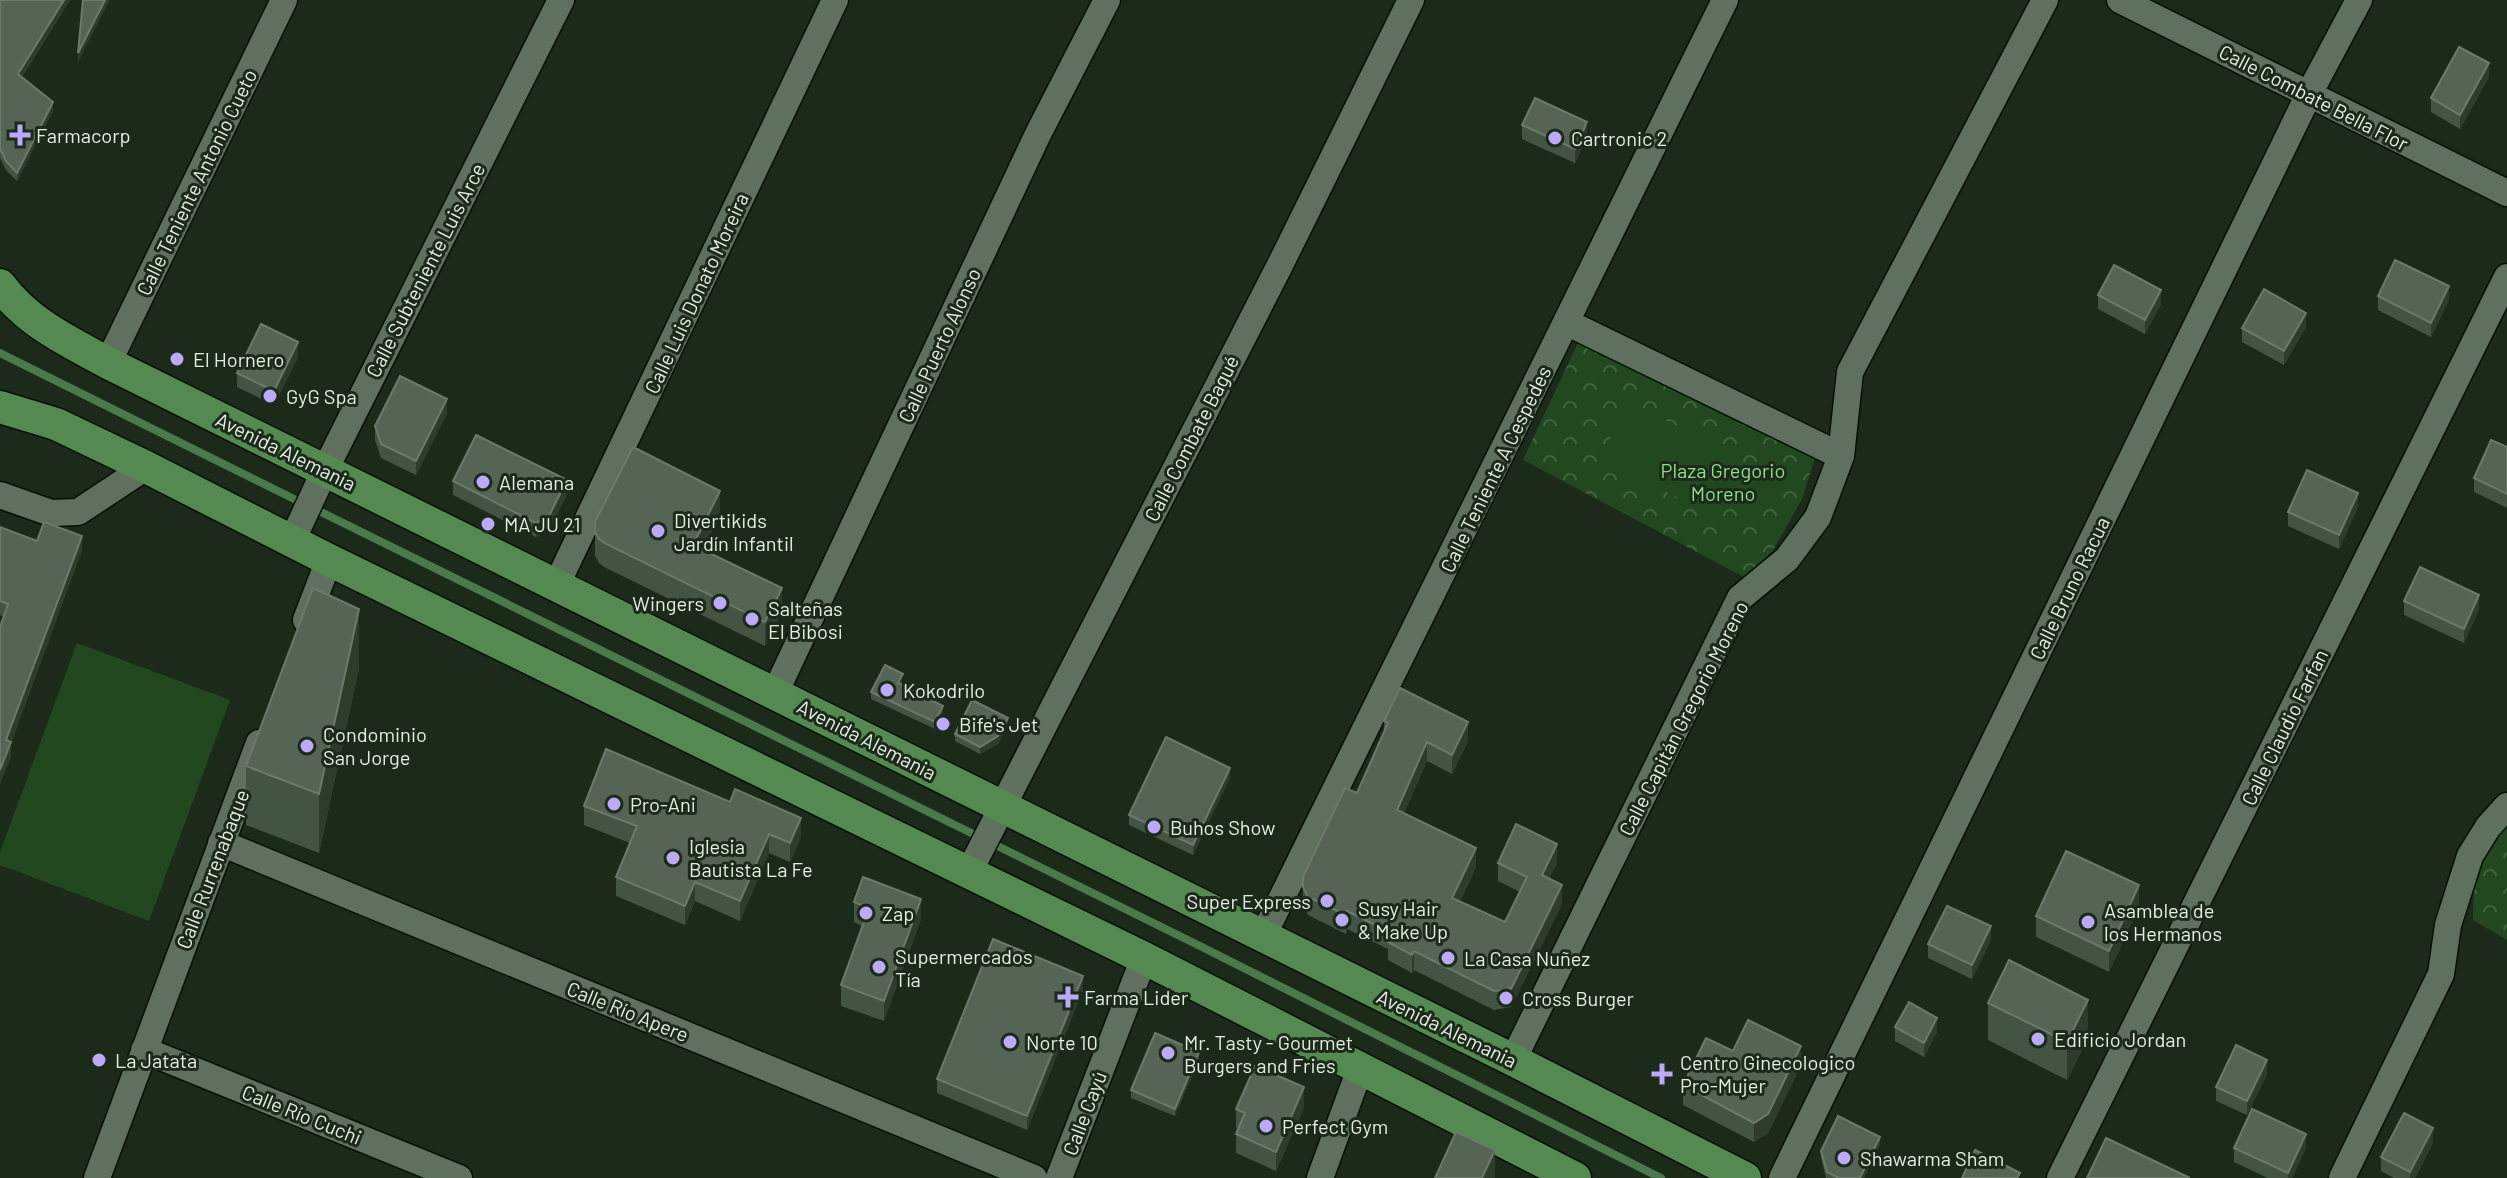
<svg xmlns="http://www.w3.org/2000/svg" width="2507" height="1178" font-family="Barlow,sans-serif">
<style>
.park{fill:url(#park-crowns)}
.pitch{fill:#224820}
.lines{fill:none;stroke-linecap:round;stroke-linejoin:round}
.stream{stroke:#4a7a4a;stroke-width:8}
.minor-casing{stroke:#061205;stroke-width:29}
.major-casing{stroke:#061205;stroke-width:35}
.minor{stroke:#5f705e;stroke-width:26}
.major{stroke:#548951;stroke-width:32}
.wall{fill:#445443}
.shaded-wall{fill:#2d3c2b}
.building{fill:#556454;stroke:#6c7a6b;stroke-width:2}
.poi-dot{fill:#baaaf7;stroke:#1c2a1a;stroke-width:3}
.labels{text-anchor:middle;dominant-baseline:central;stroke-width:6;stroke-linejoin:round;paint-order:stroke}
.street-label{font-size:20px;fill:#e4ede3;stroke:#1c2a1a}
.poi-label{font-size:20px;fill:#e4ede3;stroke:#1c2a1a;text-anchor:start}
.park-label{font-size:20px;fill:#8fdf8a;stroke:#1c2a1a}
</style>
<defs>
<pattern id="park-crowns" width="20" height="18" patternUnits="userSpaceOnUse" patternTransform="scale(2)"><rect width="20" height="18" fill="#224820"/><path d="M2 6a3 3 0 1 1 6 0M12 15a3 3 0 1 1 6 0" fill="none" stroke="#426340"/></pattern>
</defs>
<rect width="100%" height="100%" fill="#1c2a1a"/>
<path class="park" d="M1583,332L1819,445L1802,499L1773,550L1746,578L1523,460Z
M2507,815V940L2473,920L2474,877L2487,848Z"/>
<path class="pitch" d="M1627,403L1734,452L1707,511L1600,461Z
M77,643L230,700L149,921L0,865V852Z"/>
<g class="lines">
<path class="stream" d="M0,353L294,499
M323,513L1200,946L1661,1178"/>
<defs>
<path id="minor" d="M2120,0L2507,193
M1566,322L1841,456
M108,363L284,0
M0,495L51,513L78,512L146,467
M292,541L325,470L561,0
M556,586L835,0
M306,620L329,560
M775,693L1038,134L1107,0
M221,843L1034,1178
M968,874L1280,265L1411,0
M1263,936L1725,0
M144,1050L459,1178
M1513,1060L1740,598L1787,559L1818,517L1841,456L1850,372L2045,0
M97,1178L259,743
M1059,1178L1144,958
M1320,1178L1360,1069
M1782,1178L2309,94L2359,0
M2060,1178L2507,277
M2342,1178L2441,974L2448,925L2470,856L2488,827L2507,806"/>
<path id="major" d="M0,285C28,323 68,341 108,363L1513,1060L1745,1178
M0,407L56,424L146,467L329,560L1144,958L1575,1178"/>
</defs>
<use href="#minor" class="minor-casing"/>
<use href="#major" class="major-casing"/>
<use href="#minor" class="minor"/>
<use href="#major" class="major"/>
</g>
<path class="wall" d="M0,0H70L22,77L53,111L17,181L6,170L0,158Z
M2489,77L2460,129L2431,112V98Z
M1522,125L1587,136L1575,163L1522,139Z
M2098,295L2161,304L2145,334L2098,309Z
M2378,296L2449,300L2431,337L2378,310Z
M2306,327L2284,365L2242,342V328Z
M298,357L274,405L237,387V373Z
M447,413L416,475L381,458L375,440V426Z
M2507,447V508L2474,492V478Z
M453,481L567,494L549,530L536,537L453,495Z
M2358,507L2339,549L2288,526V512Z
M720,515L702,549L782,612L765,646L604,567L599,563L595,556V522Z
M0,527L37,541L82,550L11,743V756L0,784V627L4,617L0,615Z
M2404,601L2479,609L2464,643L2404,615Z
M359,668L319,853L246,825V766Z
M903,681L901,684L943,713L935,729L871,699V692Z
M1384,721L1468,741L1452,774L1427,761L1404,813L1476,867L1460,901L1505,922L1520,892L1498,881V863H1557L1549,879L1562,904L1511,1007L1494,1010L1414,970L1412,973L1388,960V949L1347,929L1346,934L1308,915L1303,905V877L1357,793L1384,733Z
M1008,725L998,744L980,754L955,741V734Z
M1230,778L1193,855L1129,825V815Z
M584,806L801,837L790,862L769,853L740,921L695,901L685,925L616,896V877L630,843L584,825Z
M854,902L921,919L884,1021L841,1006V985L862,926L854,922Z
M2139,906L2109,972L2036,937V916Z
M1991,940L1972,979L1928,958V944Z
M1083,990L1027,1130L937,1093V1079Z
M1988,1003L2088,1038L2067,1080L1988,1040Z
M1895,1027L1937,1032L1924,1057L1895,1041Z
M1733,1051L1801,1065L1768,1133L1754,1142L1683,1105V1085Z
M1199,1059L1175,1116L1131,1098V1090Z
M2267,1074L2247,1115L2216,1101V1087Z
M1304,1107L1276,1171L1236,1153V1134L1238,1129L1236,1128V1109Z
M2433,1142L2415,1178H2394L2381,1171V1157Z
M1880,1144L1864,1178H1826L1821,1158V1151Z
M2234,1148H2306L2292,1178H2268L2234,1162Z"/>
<path class="shaded-wall" d="M64,0H70L18,83V74Z
M105,0H110L78,62V53Z
M2489,63V77L2460,129V115Z
M53,102V111L17,181V173Z
M1587,122V136L1575,163V149Z
M2449,286V300L2431,337V323Z
M2161,290V304L2145,334V320Z
M2306,313V327L2284,365V351Z
M298,342V357L274,405V391Z
M447,399V413L416,475V461Z
M567,480V494L549,530L536,537V523Z
M720,491V515L693,569V545Z
M2358,493V507L2339,549V535Z
M82,536V550L11,743V756L0,784V770L6,740Z
M782,588V612L765,646V622Z
M2479,595V609L2464,643V629Z
M359,609V668L319,853V794Z
M943,706V713L935,729V722Z
M1008,718V725L998,744L980,754V747Z
M1468,722V741L1452,774V755Z
M1427,742V761L1397,828V810Z
M1230,768V778L1193,855V845Z
M801,818V837L790,862V843Z
M769,834V853L740,921V901Z
M1557,844V863L1542,894V875Z
M1476,848V867L1452,916V898Z
M695,882V901L685,925V906Z
M1562,885V904L1511,1007V989Z
M2139,885V906L2109,972V951Z
M921,899V919L884,1021V1001Z
M1347,911V929L1346,934V915Z
M1991,926V940L1972,979V965Z
M1414,951V970L1412,973V955Z
M1083,976V990L1027,1130V1116Z
M2088,1000V1038L2067,1080V1042Z
M1937,1018V1032L1924,1057V1043Z
M1801,1046V1065L1768,1133L1754,1142V1123Z
M1199,1052V1059L1175,1116V1109Z
M2267,1060V1074L2247,1115V1101Z
M1304,1087V1107L1276,1171V1152Z
M2433,1128V1142L2415,1178H2410V1172Z
M2306,1134V1148L2292,1178H2288V1173Z
M1880,1137V1144L1864,1178H1860Z
M1495,1150V1178H1482Z"/>
<path class="building" d="M0,0H64L18,74L53,102L17,173L6,161L0,149Z
M83,0H105L78,53Z
M2459,47L2489,63L2460,115L2431,98Z
M1535,98L1587,122L1575,149L1522,125Z
M2395,260L2449,286L2431,323L2378,296Z
M2114,265L2161,290L2145,320L2098,295Z
M2264,289L2306,313L2284,351L2242,328Z
M261,324L298,342L274,391L237,373Z
M400,376L447,399L416,461L381,444L375,426Z
M476,435L567,480L549,516L536,523L453,481Z
M2491,440L2507,447V494L2474,478Z
M633,447L720,491L693,545L782,588L765,622L604,543L599,539L595,532V522Z
M2307,470L2358,493L2339,535L2288,512Z
M44,522L82,536L6,740L11,742L0,770V627L8,604L0,601V527L37,541Z
M2420,567L2479,595L2464,629L2404,601Z
M313,588L359,609L319,794L246,766Z
M885,665L903,674L898,683L943,706L935,722L871,692Z
M1400,688L1468,722L1452,755L1427,742L1397,810L1476,848L1452,898L1505,922L1527,877L1498,863L1516,824L1557,844L1542,875L1562,885L1511,989L1494,991L1414,951L1412,955L1388,942L1392,933L1347,911L1346,915L1308,897L1303,887V877L1345,788L1357,793L1388,723L1384,721Z
M972,700L1008,718L998,736L980,747L955,734Z
M1166,737L1230,768L1193,845L1129,815Z
M606,749L730,802L735,789L801,818L790,843L769,834L740,901L695,882L685,906L616,877L637,826L584,806Z
M2066,851L2139,885L2109,951L2036,916Z
M863,877L921,899L884,1001L841,985L869,908L854,902Z
M1947,906L1991,926L1972,965L1928,944Z
M993,939L1083,976L1027,1116L937,1079Z
M2009,960L2088,1000L2067,1042L1988,1003Z
M1909,1002L1937,1018L1924,1043L1895,1027Z
M1748,1020L1801,1046L1768,1114L1754,1123L1683,1085L1706,1038L1733,1051Z
M1155,1033L1199,1052L1175,1109L1131,1090Z
M2236,1045L2267,1060L2247,1101L2216,1087Z
M1255,1066L1304,1087L1276,1152L1236,1134L1245,1113L1236,1109Z
M2252,1109L2306,1134L2288,1173L2234,1148Z
M2404,1113L2433,1128L2410,1172L2381,1157Z
M1838,1116L1880,1137L1860,1178H1839L1827,1172L1821,1151Z
M1456,1132L1495,1150L1482,1178H1435Z
M2106,1138L2190,1178H2087Z
M1975,1150L2020,1173L2017,1178H1962Z"/>
<g class="poi-dot">
<path d="M16 123h8v8h8v8h-8v8h-8v-8h-8v-8h8z"/>
<circle cx="1555" cy="138" r="8"/>
<circle cx="177" cy="359" r="8"/>
<circle cx="270" cy="396" r="8"/>
<circle cx="483" cy="482" r="8"/>
<circle cx="488" cy="524" r="8"/>
<circle cx="658" cy="531" r="8"/>
<circle cx="720" cy="603" r="8"/>
<circle cx="752" cy="619" r="8"/>
<circle cx="887" cy="690" r="8"/>
<circle cx="943" cy="724" r="8"/>
<circle cx="307" cy="746" r="8"/>
<circle cx="614" cy="804" r="8"/>
<circle cx="1154" cy="827" r="8"/>
<circle cx="673" cy="858" r="8"/>
<circle cx="1327" cy="901" r="8"/>
<circle cx="866" cy="913" r="8"/>
<circle cx="1342" cy="920" r="8"/>
<circle cx="2088" cy="922" r="8"/>
<circle cx="1448" cy="958" r="8"/>
<circle cx="879" cy="967" r="8"/>
<path d="M1064 985h8v8h8v8h-8v8h-8v-8h-8v-8h8z"/>
<circle cx="1506" cy="998" r="8"/>
<circle cx="2038" cy="1039" r="8"/>
<circle cx="1010" cy="1042" r="8"/>
<circle cx="1168" cy="1053" r="8"/>
<circle cx="99" cy="1060" r="8"/>
<path d="M1658 1062h8v8h8v8h-8v8h-8v-8h-8v-8h8z"/>
<circle cx="1266" cy="1126" r="8"/>
<circle cx="1844" cy="1158" r="8"/>
</g>
<g class="labels">
<g class="street-label">
<text transform="translate(2314 97) rotate(27)">Calle Combate Bella Flor</text>
<text transform="translate(196 182) rotate(-64)">Calle Teniente Antonio Cueto</text>
<text transform="translate(425 270) rotate(-63)">Calle Subteniente Luis Arce</text>
<text transform="translate(696 293) rotate(-65)">Calle Luis Donato Moreira</text>
<text transform="translate(939 345) rotate(-65)">Calle Puerto Alonso</text>
<text transform="translate(1191 438) rotate(-63)">Calle Combate Bagué</text>
<text transform="translate(286 451) rotate(26)">Avenida Alemania</text>
<text transform="translate(1495 469) rotate(-64)">Calle Teniente A Cespedes</text>
<text transform="translate(2069 588) rotate(-64)">Calle Bruno Racua</text>
<text transform="translate(1683 718) rotate(-63)">Calle Capitán Gregorio Moreno</text>
<text transform="translate(2284 727) rotate(-64)">Calle Claudio Farfan</text>
<text transform="translate(867 739) rotate(27)">Avenida Alemania</text>
<text transform="translate(212 869) rotate(-69)">Calle Rurrenabaque</text>
<text transform="translate(628 1011) rotate(22)">Calle Río Apere</text>
<text transform="translate(1447 1028) rotate(26)">Avenida Alemania</text>
<text transform="translate(1084 1113) rotate(-69)">Calle Cayú</text>
<text transform="translate(302 1114) rotate(22)">Calle Río Cuchi</text>
</g>
<g class="poi-label">
<text x="36" y="135">Farmacorp</text>
<text x="1571" y="138">Cartronic 2</text>
<text x="193" y="359">El Hornero</text>
<text x="286" y="396">GyG Spa</text>
<text x="499" y="482">Alemana</text>
<text x="674" y="520">Divertikids<tspan x="674" dy="23">Jardín Infantil</tspan></text>
<text x="504" y="524">MA JU 21</text>
<text x="704" y="603" text-anchor="end">Wingers</text>
<text x="768" y="608">Salteñas<tspan x="768" dy="23">El Bibosi</tspan></text>
<text x="903" y="690">Kokodrilo</text>
<text x="959" y="724">Bife's Jet</text>
<text x="323" y="734">Condominio<tspan x="323" dy="23">San Jorge</tspan></text>
<text x="630" y="804">Pro-Ani</text>
<text x="1170" y="827">Buhos Show</text>
<text x="689" y="846">Iglesia<tspan x="689" dy="23">Bautista La Fe</tspan></text>
<text x="1311" y="901" text-anchor="end">Super Express</text>
<text x="1358" y="908">Susy Hair<tspan x="1358" dy="23">&amp; Make Up</tspan></text>
<text x="2104" y="910">Asamblea de<tspan x="2104" dy="23">los Hermanos</tspan></text>
<text x="882" y="913">Zap</text>
<text x="895" y="956">Supermercados<tspan x="895" dy="23">Tía</tspan></text>
<text x="1464" y="958">La Casa Nuñez</text>
<text x="1084" y="997">Farma Lider</text>
<text x="1522" y="998">Cross Burger</text>
<text x="2054" y="1039">Edificio Jordan</text>
<text x="1026" y="1042">Norte 10</text>
<text x="1184" y="1042">Mr. Tasty - Gourmet<tspan x="1184" dy="23">Burgers and Fries</tspan></text>
<text x="115" y="1060">La Jatata</text>
<text x="1680" y="1062">Centro Ginecologico<tspan x="1680" dy="23">Pro-Mujer</tspan></text>
<text x="1282" y="1126">Perfect Gym</text>
<text x="1860" y="1158">Shawarma Sham</text>
</g>
<g class="park-label">
<text x="1723" y="470">Plaza Gregorio<tspan x="1723" dy="23">Moreno</tspan></text>
</g>
</g>
</svg>
